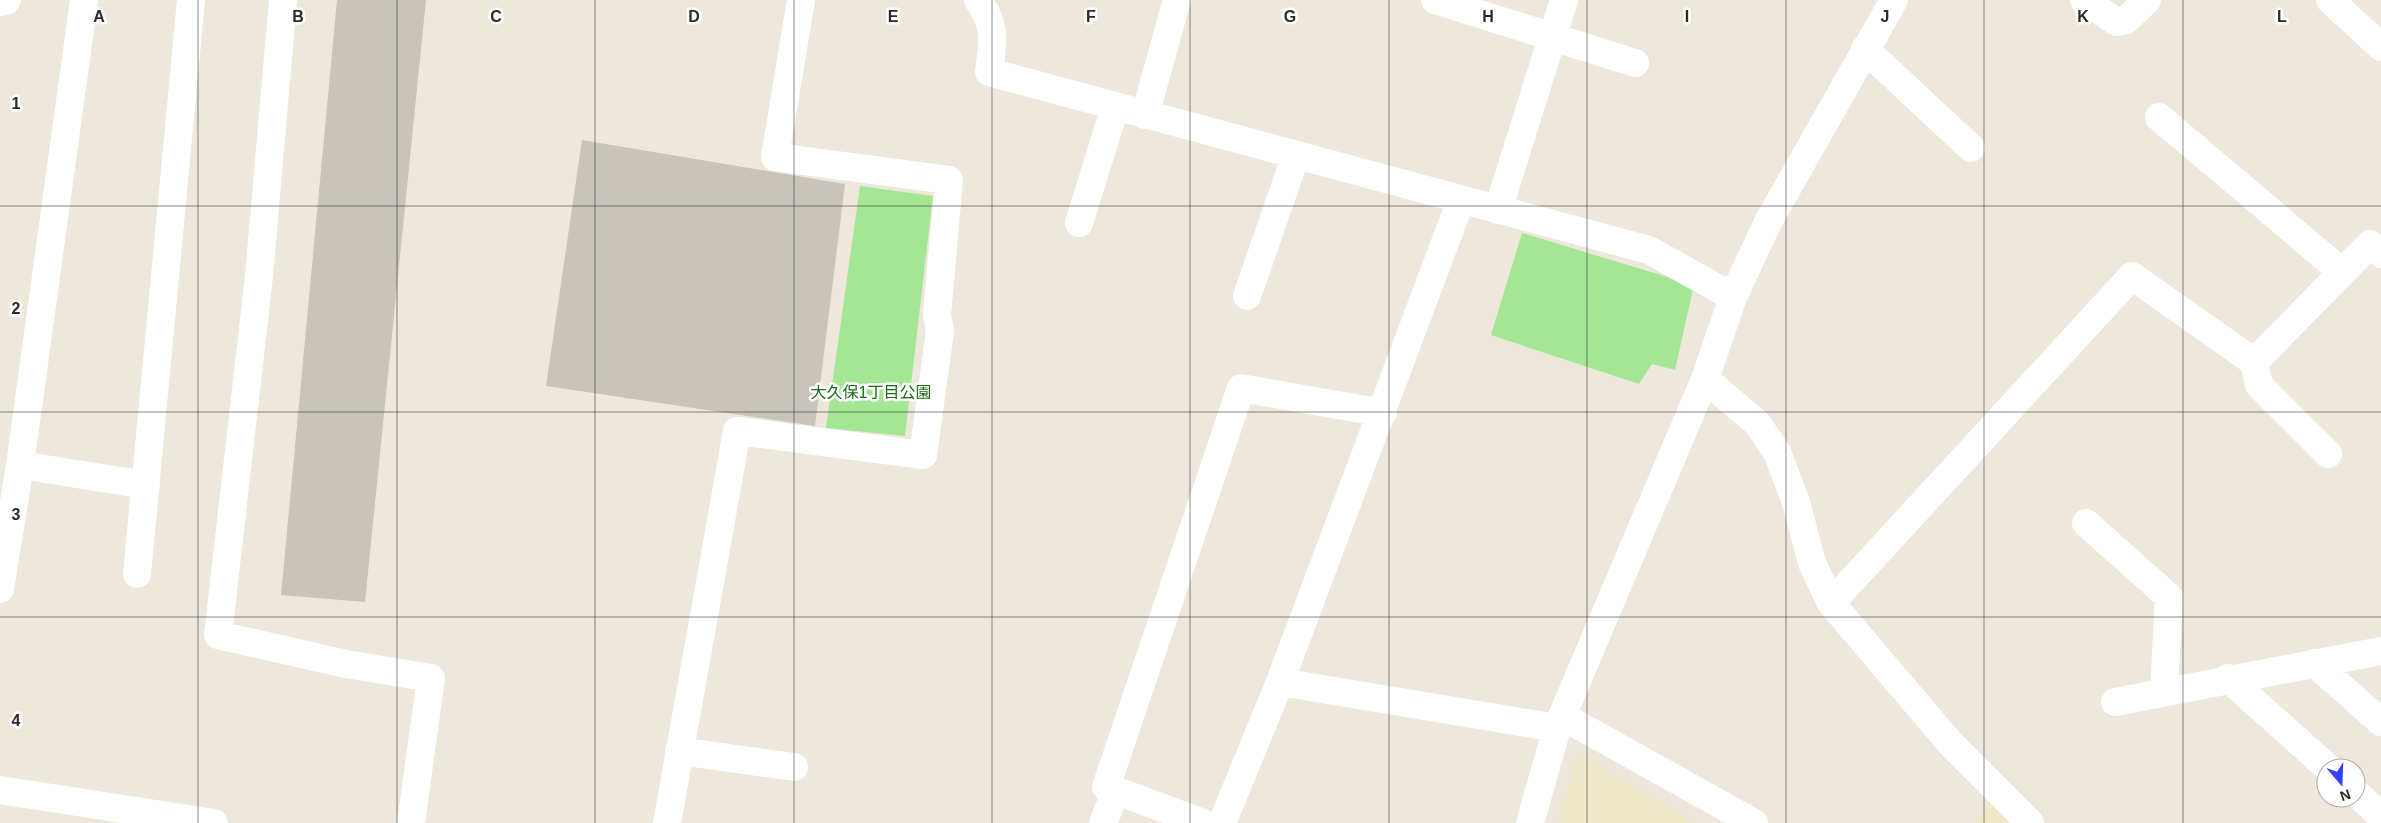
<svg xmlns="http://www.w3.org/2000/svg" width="2381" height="823" font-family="Arial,'Noto Sans JP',sans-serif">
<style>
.education{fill:#efe9c9}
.green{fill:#a4e694}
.building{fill:#c8c4bb}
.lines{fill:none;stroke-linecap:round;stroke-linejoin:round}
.minor{stroke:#fff;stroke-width:28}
.grid{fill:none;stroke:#2a2a2a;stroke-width:1;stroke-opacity:0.55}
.labels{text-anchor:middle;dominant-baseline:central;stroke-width:5;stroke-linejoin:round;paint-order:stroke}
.park-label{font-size:16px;fill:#1b6b16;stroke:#fff}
.grid-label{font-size:16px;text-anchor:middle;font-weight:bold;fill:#2a2a2a;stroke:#fff;stroke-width:5;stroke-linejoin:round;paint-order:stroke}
</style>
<rect width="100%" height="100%" fill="#ede8db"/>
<path class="education" d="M1579,754L1695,823H1558Z
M1991,801L2015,823H1975Z"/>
<path class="green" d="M860,186L933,196L905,436L826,428Z
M1522,233L1694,285L1675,370L1652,364L1639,384L1491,335Z"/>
<path class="building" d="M337,0H426L365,602L281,595Z
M582,140L845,184L815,426L546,386Z"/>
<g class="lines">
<path class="minor" d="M283,0L259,276L218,635L346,664L431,678L411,823
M978,0C997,27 993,42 989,72L1649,250L1733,297
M1435,0L1635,63
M2084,0L2117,22L2126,20L2147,0
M2330,0L2381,47
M0,2L7,0
M1865,49L1971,148
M1145,115L1177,0
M2159,117L2342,272
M1498,210L1564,0
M1079,223L1115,107
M1247,296L1296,155
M2254,362L2370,244L2381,254
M1705,379L1757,423L1777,452L1796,502L1812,563L1831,603L1951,744L2030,823
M20,465L146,485
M2086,523L2169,597L2164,692
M137,574L191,0
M0,589L20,465L84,0
M1831,603L2132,276L2254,362L2259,385L2328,454
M2314,663L2381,722
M2228,678L2328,768
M1280,682L1557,728
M2115,702L2381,651
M1562,716L1754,823
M679,751L794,767
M0,790L214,823
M2356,793L2381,816
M667,823L737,431L923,455L940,331L937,315L949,180L775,157L801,0
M1103,823L1116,791
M1203,823L1106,787L1241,388L1383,413
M1222,823L1280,682L1461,200
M1530,823L1557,728L1705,379L1733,297L1768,222L1894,0"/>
</g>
<path class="grid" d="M198,0V823M397,0V823M595,0V823M794,0V823M992,0V823M1190,0V823M1389,0V823M1587,0V823M1786,0V823M1984,0V823M2183,0V823M0,206H2381M0,412H2381M0,617H2381"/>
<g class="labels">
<g class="park-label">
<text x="871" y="392">大久保1丁目公園</text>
</g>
</g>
<g class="grid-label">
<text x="99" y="22">A</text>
<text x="298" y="22">B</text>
<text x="496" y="22">C</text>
<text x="694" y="22">D</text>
<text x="893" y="22">E</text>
<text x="1091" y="22">F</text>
<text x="1290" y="22">G</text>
<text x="1488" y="22">H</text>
<text x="1687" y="22">I</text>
<text x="1885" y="22">J</text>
<text x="2083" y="22">K</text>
<text x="2282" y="22">L</text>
<text x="16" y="109">1</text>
<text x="16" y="314">2</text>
<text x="16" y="520">3</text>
<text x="16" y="726">4</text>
</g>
<g transform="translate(2341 783) rotate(161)"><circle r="24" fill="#ffffff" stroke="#aaaaaa"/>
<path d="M0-4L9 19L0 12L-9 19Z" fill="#363eff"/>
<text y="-8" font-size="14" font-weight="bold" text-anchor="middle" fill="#2a2a2a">N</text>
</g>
</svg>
